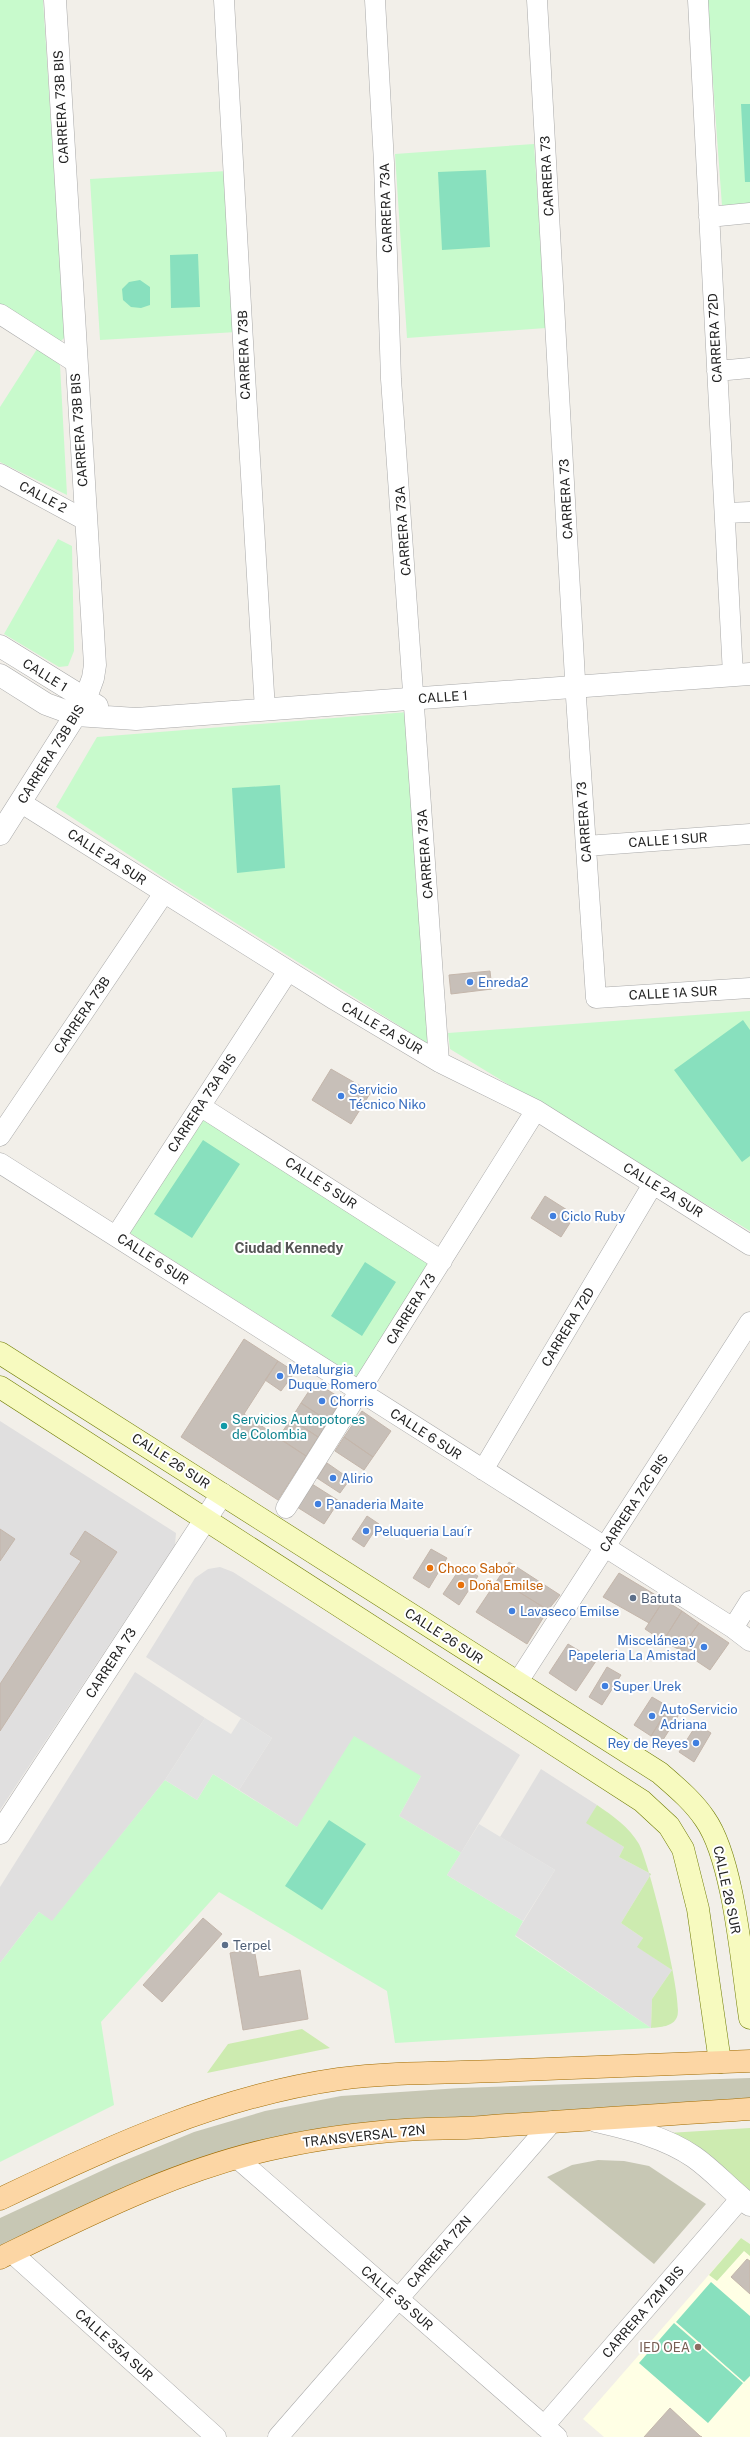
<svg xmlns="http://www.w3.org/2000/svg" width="750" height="2437" font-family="'Public Sans',sans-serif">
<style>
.residential{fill:#e0dfdf}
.education{fill:#ffffe5}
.construction{fill:#c7c7b4}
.grass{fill:#cdebb0}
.park{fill:#c8facc}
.pitch{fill:#88e0be}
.parking{fill:#e2e2e2}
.building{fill:#c7bfb8;stroke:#c4b6ab}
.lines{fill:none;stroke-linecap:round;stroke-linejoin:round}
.minor-casing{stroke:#a9a9a9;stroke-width:21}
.tertiary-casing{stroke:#a9a9a9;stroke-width:23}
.secondary-casing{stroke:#707d05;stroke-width:23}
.primary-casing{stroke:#a06b00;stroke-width:23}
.minor{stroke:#fff;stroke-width:20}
.tertiary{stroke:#fff;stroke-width:22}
.secondary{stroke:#f7fabf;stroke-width:22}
.primary{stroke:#fcd6a4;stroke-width:22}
.shop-dot{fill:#3f7fe0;stroke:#fff;stroke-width:1.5}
.culture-dot{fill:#0f9aa8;stroke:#fff;stroke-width:1.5}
.food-dot{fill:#e8710a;stroke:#fff;stroke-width:1.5}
.service-dot{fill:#5c6f8a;stroke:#fff;stroke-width:1.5}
.education-dot{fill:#8d6e63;stroke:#fff;stroke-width:1.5}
.labels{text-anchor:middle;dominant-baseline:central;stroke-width:4;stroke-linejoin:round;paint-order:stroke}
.street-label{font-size:13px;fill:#222;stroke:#fff}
.shop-label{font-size:13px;fill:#366cbe;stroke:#fff;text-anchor:start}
.culture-label{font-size:13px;fill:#0d838f;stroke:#fff;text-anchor:start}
.food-label{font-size:13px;fill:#c56008;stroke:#fff;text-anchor:start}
.service-label{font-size:13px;fill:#4e5e75;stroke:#fff;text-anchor:start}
.education-label{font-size:13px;fill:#785e54;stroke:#fff;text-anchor:end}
.neighbourhood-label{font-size:14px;font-weight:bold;fill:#555;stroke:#fff}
</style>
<rect width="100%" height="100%" fill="#f2efe9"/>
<path class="residential" d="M0,1421L176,1533L175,1545L0,1810Z
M220,1567L233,1572L520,1755L461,1853L399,1816L421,1776L297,1827L239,1790L272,1738L146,1657L195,1578L208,1569Z
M135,1672L205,1718L165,1780L52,1922L39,1912L0,1963V1887Z
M541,1769L597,1805L587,1823L624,1847L619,1857L651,1874L621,1923L643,1938L638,1947L672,1970L652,1999L651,2028L515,1935L555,1870L500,1837Z"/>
<path class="education" d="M741,2238L750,2244V2437H604L583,2419Z"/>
<path class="construction" d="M750,2078V2100L348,2127L0,2249V2218L114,2165L194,2132L265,2111L341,2096L460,2088Z
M598,2160L624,2161L649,2166L706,2204L654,2264L547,2177L572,2165Z"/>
<path class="grass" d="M597,1805C613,1816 629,1827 639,1844C649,1863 684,2001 677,2017C673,2027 660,2027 651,2028L652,1999L672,1970L637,1947L643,1938L621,1923L651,1874L619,1857L624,1847L586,1823Z
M302,2029L330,2048L207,2073L228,2044Z
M750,2128V2197L668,2133Z
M741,2238L750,2244V2256L744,2251L717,2281L709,2275Z"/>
<path class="park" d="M0,0H43L65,337L58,344L0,310Z
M707,0H750V204L722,206Z
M534,144L546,328L407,338L395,154Z
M227,171L237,332L100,340L90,179Z
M39,346L60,365L67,495L0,462V407Z
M58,539L72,546L74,651L68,666L59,667L4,634Z
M408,712L416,884L430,1045L164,878L56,807L97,737Z
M750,1011V1231L450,1049L448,1033Z
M201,1117L432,1265L358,1378L127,1231Z
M354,1736L421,1776L399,1816L461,1853L447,1875L523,1921L515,1936L651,2028L395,2043L387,1991L219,1892L101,2022L114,2105L0,2162V1963L39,1912L52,1921L165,1780L197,1800L213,1774L297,1827Z"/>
<path class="pitch" d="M741,104H750V182H745Z
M486,170L490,247L442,250L438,172Z
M198,254L200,307L171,308L170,255Z
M140,280L150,287V305L141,308L131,307L123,300L122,289L129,282Z
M280,785L285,868L237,873L232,788Z
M743,1020L750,1030V1156L742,1162L674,1070Z
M203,1140L240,1164L192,1238L154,1214Z
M365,1262L396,1282L362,1336L331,1316Z
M329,1820L366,1844L322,1910L285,1886Z
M711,2282L750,2316V2376L744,2382L676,2322Z
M674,2323L743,2383L708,2423L639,2363Z"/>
<path class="parking" d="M205,1718L231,1734L241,1718L272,1738L239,1790L213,1774L197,1800L165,1780Z
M479,1824L555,1870L523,1921L447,1875Z"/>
<path class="building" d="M490,971L492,989L451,994L449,975Z
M331,1069L371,1092L351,1124L312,1100Z
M545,1196L575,1215L561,1237L531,1218Z
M244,1339L278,1361L244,1414L306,1456L278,1500L181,1437Z
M278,1361L295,1372L281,1391L265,1380Z
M315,1382L342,1399L328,1421L301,1403Z
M301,1403L328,1421L318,1437L291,1419Z
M362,1411L391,1431L373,1457L344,1437Z
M291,1419L318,1437L306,1456L278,1438Z
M344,1437L373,1457L364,1470L335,1451Z
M327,1463L350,1479L340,1493L317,1478Z
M312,1484L339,1501L324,1524L297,1507Z
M367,1516L379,1524L364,1547L352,1539Z
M0,1529L15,1539L0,1561Z
M85,1531L117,1552L0,1731V1684L81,1561L70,1554Z
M431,1549L447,1558L429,1588L413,1578Z
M509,1562L560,1595L548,1610L498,1579Z
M461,1567L478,1576L459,1605L443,1594Z
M619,1573L664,1600L649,1623L603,1597Z
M498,1579L548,1610L527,1644L476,1612Z
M664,1600L682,1611L663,1641L645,1629Z
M682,1611L699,1623L680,1650L663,1641Z
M699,1623L729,1643L710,1670L680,1650Z
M568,1644L596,1661L576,1691L549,1673Z
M607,1667L621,1675L602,1705L589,1697Z
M652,1697L669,1707L651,1736L634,1725Z
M669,1707L680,1713L661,1743L651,1736Z
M697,1724L711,1733L694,1762L679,1752Z
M203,1918L222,1934L162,2002L143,1985Z
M254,1948L259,1977L300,1970L308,2019L243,2030L230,1953Z
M747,2259L750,2261V2294L731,2277Z
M670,2408L700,2436L702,2437H644Z"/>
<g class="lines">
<defs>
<path id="minor" d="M224,0C237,237 250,473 265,710
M375,0L384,163L391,379L439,1062
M537,0L576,697L596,998L750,988
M698,0L733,675
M709,217L750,213
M0,314L75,362
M717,371L750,368
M0,474L85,520
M726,513L750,512
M20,802L335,1000L439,1062L536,1110L750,1245
M586,846L750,834
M200,1106L442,1261
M0,1136L164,893
M0,1163L733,1628L750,1641
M116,1236L288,971
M483,1470L653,1184
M286,1508L536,1110
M733,1628L750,1601
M517,1683L750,1322
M237,2158L557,2437
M11,2252L216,2437
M544,2426L741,2198
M278,2437L553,2121"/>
<path id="tertiary" d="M0,646L97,706
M0,675L46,704L76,715L136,719L750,674
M0,834L85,700L93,678L95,665L55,0
M0,1833L222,1494
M596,2121C630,2129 665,2137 694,2157C714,2171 730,2190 750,2205"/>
<path id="secondary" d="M0,1353L660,1773C676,1787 693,1801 705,1819C734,1860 742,1966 750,2018
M0,1387L642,1801L669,1826L683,1849L698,1909L720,2062"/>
<path id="primary" d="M0,2199C108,2147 219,2096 339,2079C391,2072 445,2073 498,2071C582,2067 666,2064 750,2061
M0,2258C90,2214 183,2167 281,2147C322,2138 363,2133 405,2130C430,2128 457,2129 482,2127C572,2120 661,2115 750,2109"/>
</defs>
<use href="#minor" class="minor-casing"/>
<use href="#tertiary" class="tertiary-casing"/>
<use href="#secondary" class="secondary-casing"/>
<use href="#primary" class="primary-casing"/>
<use href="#minor" class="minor"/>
<use href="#tertiary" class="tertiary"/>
<use href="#secondary" class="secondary"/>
<use href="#primary" class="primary"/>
</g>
<g class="shop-dot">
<circle cx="470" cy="982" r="4"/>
<circle cx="341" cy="1096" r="4"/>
<circle cx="553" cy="1216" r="4"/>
<circle cx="280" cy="1376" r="4"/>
<circle cx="322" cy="1401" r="4"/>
<circle cx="333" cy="1478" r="4"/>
<circle cx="318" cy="1504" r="4"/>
<circle cx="366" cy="1531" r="4"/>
<circle cx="512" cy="1611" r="4"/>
<circle cx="704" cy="1647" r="4"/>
<circle cx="605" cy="1686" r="4"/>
<circle cx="652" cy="1716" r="4"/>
<circle cx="696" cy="1743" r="4"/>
</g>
<circle class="culture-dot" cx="224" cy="1426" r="4"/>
<g class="food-dot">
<circle cx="430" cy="1568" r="4"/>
<circle cx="461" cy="1585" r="4"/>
</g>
<g class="service-dot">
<circle cx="633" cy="1598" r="4"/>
<circle cx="225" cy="1945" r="4"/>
</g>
<circle class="education-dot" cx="698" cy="2347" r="4"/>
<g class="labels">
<g class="street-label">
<text transform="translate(61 107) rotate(-93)">CARRERA 73B BIS</text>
<text transform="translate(547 176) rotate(-93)">CARRERA 73</text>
<text transform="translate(386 208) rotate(-92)">CARRERA 73A</text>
<text transform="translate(715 338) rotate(-93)">CARRERA 72D</text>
<text transform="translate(244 355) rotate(-92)">CARRERA 73B</text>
<text transform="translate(79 430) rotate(-94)">CARRERA 73B BIS</text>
<text transform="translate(43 497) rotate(28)">CALLE 2</text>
<text transform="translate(566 499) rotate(-93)">CARRERA 73</text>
<text transform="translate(403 531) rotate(-94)">CARRERA 73A</text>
<text transform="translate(45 675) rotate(32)">CALLE 1</text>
<text transform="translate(443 697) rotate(-4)">CALLE 1</text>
<text transform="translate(51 754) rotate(-58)">CARRERA 73B BIS</text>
<text transform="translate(584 822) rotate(-94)">CARRERA 73</text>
<text transform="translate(668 840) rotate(-4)">CALLE 1 SUR</text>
<text transform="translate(425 854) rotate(-94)">CARRERA 73A</text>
<text transform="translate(107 857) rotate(33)">CALLE 2A SUR</text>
<text transform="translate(673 993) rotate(-3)">CALLE 1A SUR</text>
<text transform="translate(82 1015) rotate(-56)">CARRERA 73B</text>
<text transform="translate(382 1028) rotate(30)">CALLE 2A SUR</text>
<text transform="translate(202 1103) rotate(-57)">CARRERA 73A BIS</text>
<text transform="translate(321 1183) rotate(33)">CALLE 5 SUR</text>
<text transform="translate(663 1190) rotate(32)">CALLE 2A SUR</text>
<text transform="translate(153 1259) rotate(33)">CALLE 6 SUR</text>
<text transform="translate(411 1309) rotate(-58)">CARRERA 73</text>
<text transform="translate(568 1327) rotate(-59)">CARRERA 72D</text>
<text transform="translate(426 1434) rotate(33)">CALLE 6 SUR</text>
<text transform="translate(171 1461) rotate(33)">CALLE 26 SUR</text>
<text transform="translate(634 1503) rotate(-57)">CARRERA 72C BIS</text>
<text transform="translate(444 1636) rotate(33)">CALLE 26 SUR</text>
<text transform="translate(111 1663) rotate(-57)">CARRERA 73</text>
<text transform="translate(727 1890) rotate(78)">CALLE 26 SUR</text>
<text transform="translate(364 2136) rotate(-6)">TRANSVERSAL 72N</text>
<text transform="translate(439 2252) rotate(-49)">CARRERA 72N</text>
<text transform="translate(397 2298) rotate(41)">CALLE 35 SUR</text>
<text transform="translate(643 2312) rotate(-49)">CARRERA 72M BIS</text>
<text transform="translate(114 2345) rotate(42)">CALLE 35A SUR</text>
</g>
<g class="shop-label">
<text x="478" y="982">Enreda2</text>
<text x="349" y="1089">Servicio<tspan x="349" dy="15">Técnico Niko</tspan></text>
<text x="561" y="1216">Ciclo Ruby</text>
<text x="288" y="1369">Metalurgia<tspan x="288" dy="15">Duque Romero</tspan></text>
<text x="330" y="1401">Chorris</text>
<text x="341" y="1478">Alirio</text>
<text x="326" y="1504">Panaderia Maite</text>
<text x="374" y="1531">Peluqueria Lau´r</text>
<text x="520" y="1611">Lavaseco Emilse</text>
<text x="696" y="1640" text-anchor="end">Miscelánea y<tspan x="696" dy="15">Papeleria La Amistad</tspan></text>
<text x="613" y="1686">Super Urek</text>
<text x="660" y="1709">AutoServicio<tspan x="660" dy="15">Adriana</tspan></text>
<text x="688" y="1743" text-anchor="end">Rey de Reyes</text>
</g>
<g class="culture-label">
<text x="232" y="1419">Servicios Autopotores<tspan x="232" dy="15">de Colombia</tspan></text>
</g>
<g class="food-label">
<text x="438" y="1568">Choco Sabor</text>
<text x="469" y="1585">Doña Emilse</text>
</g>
<g class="service-label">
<text x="641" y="1598">Batuta</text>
<text x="233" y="1945">Terpel</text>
</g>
<g class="education-label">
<text x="690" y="2347">IED OEA</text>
</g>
<g class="neighbourhood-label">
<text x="289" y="1248">Ciudad Kennedy</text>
</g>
</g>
</svg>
